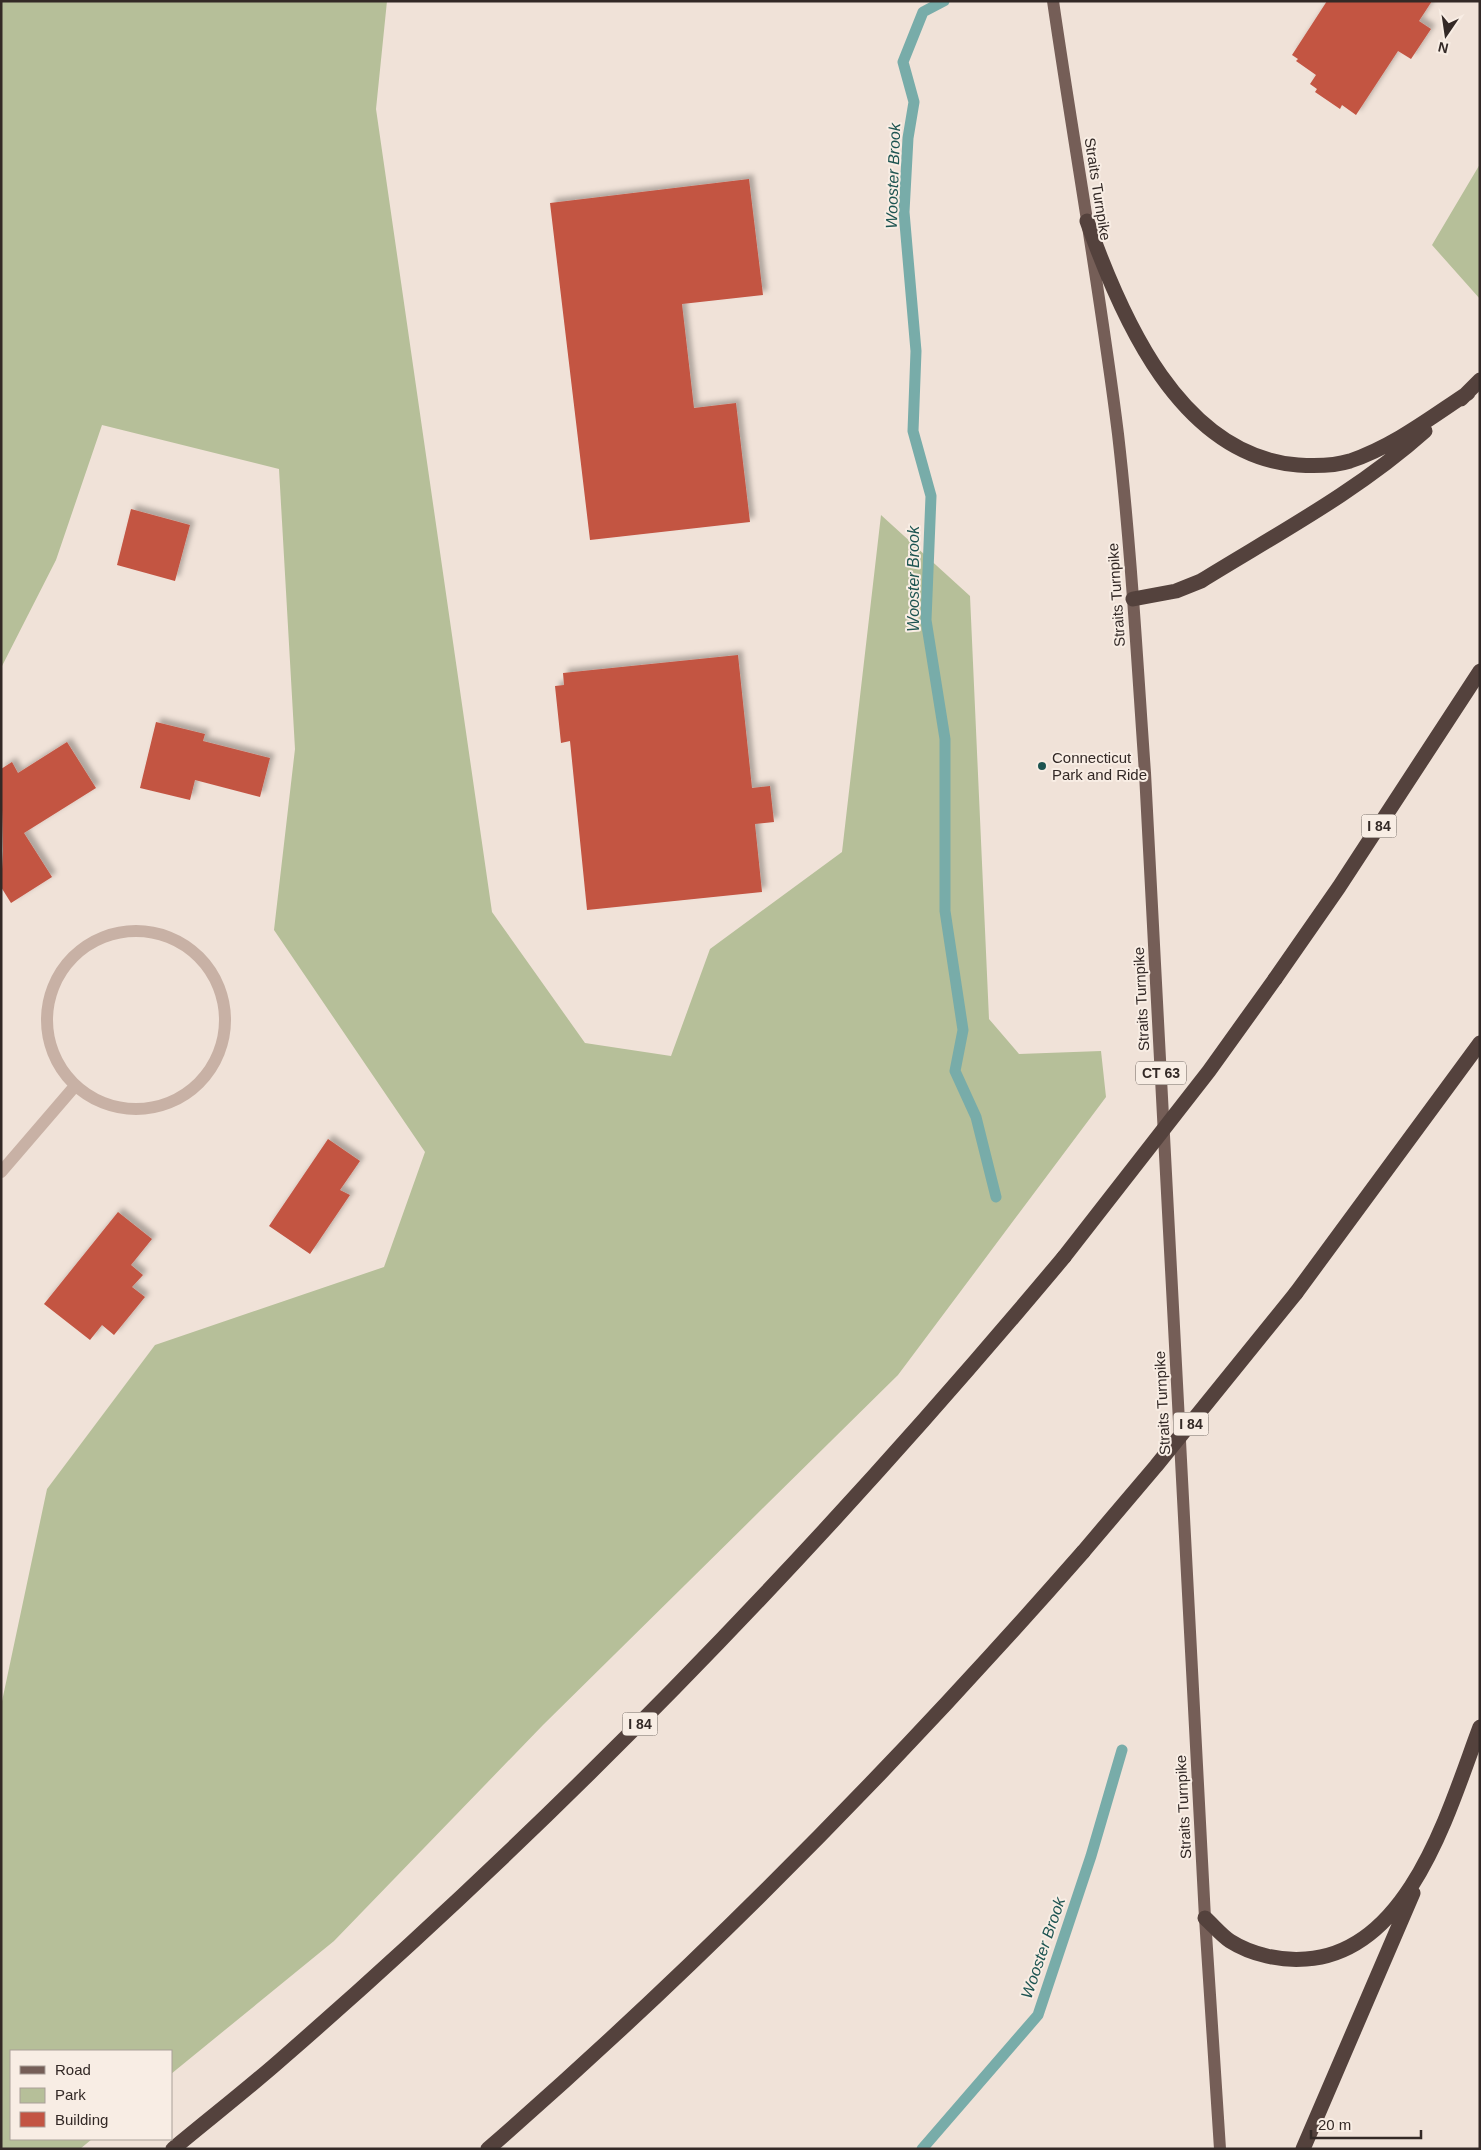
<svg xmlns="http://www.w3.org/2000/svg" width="1481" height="2150" font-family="Arial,sans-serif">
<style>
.green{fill:#b6bf99}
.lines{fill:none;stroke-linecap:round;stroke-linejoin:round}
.stream{stroke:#78aca9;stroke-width:11}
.building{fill:#c35443;filter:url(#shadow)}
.minor{stroke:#c8b1a5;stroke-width:12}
.major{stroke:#755e57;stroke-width:12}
.highway{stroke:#54423d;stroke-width:15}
.highway-bridge{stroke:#54423d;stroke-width:15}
.poi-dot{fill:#1d5451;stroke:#f8ede4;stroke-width:2}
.labels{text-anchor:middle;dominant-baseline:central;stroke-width:4;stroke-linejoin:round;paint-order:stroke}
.shield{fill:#f8ede4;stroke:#6e645f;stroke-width:1}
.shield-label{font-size:14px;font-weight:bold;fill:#332926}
.street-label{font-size:15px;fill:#332926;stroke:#f8ede4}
.poi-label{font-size:15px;fill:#332926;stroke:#f8ede4;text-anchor:start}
.water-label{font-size:16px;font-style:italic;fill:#1d5451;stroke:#f8ede4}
</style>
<defs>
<filter id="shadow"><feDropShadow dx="4.5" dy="-4.5" stdDeviation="2.5" flood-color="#0004"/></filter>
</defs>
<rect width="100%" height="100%" fill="#f0e2d8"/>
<path class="green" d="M1,1H387L376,109L492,912L585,1043L671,1056L710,949L842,852L881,515L970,596L989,1019L1019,1054L1101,1051L1106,1097L898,1375L543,1725L334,1941L171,2074V2051H11V2139H92L80,2149H1V1706L47,1489L155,1345L384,1267L425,1152L274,930L295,749L279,469L102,425L56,560L1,668Z
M1480,164V299L1432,245Z"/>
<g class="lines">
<path class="stream" d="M944,1L923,12L903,62L914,102L908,138L904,212L916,351L913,431L931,496L926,620L945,739V911L963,1030L955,1071L976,1117L996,1197
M922,2149L1038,2015L1091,1856L1122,1750"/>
</g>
<path class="building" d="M1327,1H1432L1419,21L1431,29L1411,59L1398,51L1356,115L1342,105L1340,109L1315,92L1317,89L1310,84L1316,75L1296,61L1298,59L1292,55Z
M749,179L763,295L682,304L694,408L736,403L750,522L590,540L550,203Z
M131,509L190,525L175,581L117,565Z
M738,655L752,788L770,786L774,822L755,824L762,892L587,910L570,741L561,743L555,686L564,685L563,673Z
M156,722L205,734L203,741L270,758L260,797L195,780L190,800L140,788Z
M67,742L96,788L24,833L52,877L11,903L1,887L3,851L1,769L12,762L18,773Z
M328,1139L360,1161L340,1190L350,1195L310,1254L269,1226Z
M118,1212L152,1239L131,1265L143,1275L132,1287L145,1297L114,1335L102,1325L90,1340L44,1304Z"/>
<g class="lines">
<path class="minor" d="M47 1020a89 89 0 1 1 178 0a89 89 0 1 1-178 0Z
M1,1172L75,1086"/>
<path class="major" d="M1053,1C1074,146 1100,289 1118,434C1131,547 1137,660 1145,773L1205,1918L1220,2149"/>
<path class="highway" d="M1087,221C1121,317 1180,456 1298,465C1314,466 1334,466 1350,461C1394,446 1430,418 1468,393
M1461,399L1480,380
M1133,599L1176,591L1201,581C1277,534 1358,491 1425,431
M1275,979L1339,887L1480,671
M1296,1293L1480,1043
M1205,1918C1213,1925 1221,1935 1230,1941C1252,1955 1281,1961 1306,1959C1410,1952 1449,1809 1480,1727
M173,2149C210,2118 249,2088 285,2056C566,1811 825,1543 1064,1257
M488,2149C700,1964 898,1763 1083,1552
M1303,2149L1413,1893"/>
<path class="highway-bridge" d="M1064,1257L1209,1071L1275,979
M1083,1552L1156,1466L1296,1293"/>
</g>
<circle class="poi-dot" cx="1042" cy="766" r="5"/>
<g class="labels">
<g class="shield">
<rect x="1361.5" y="814.5" width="35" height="23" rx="4"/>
<rect x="1136" y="1061.5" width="50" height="23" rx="4"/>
<rect x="1173.5" y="1412.5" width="35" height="23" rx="4"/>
<rect x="622.5" y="1712.5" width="35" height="23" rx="4"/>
</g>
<g class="shield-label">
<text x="1379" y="826">I 84</text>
<text x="1161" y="1073">CT 63</text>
<text x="1191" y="1424">I 84</text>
<text x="640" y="1724">I 84</text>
</g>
<g class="street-label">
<text transform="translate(1098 189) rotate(81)">Straits Turnpike</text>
<text transform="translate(1116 595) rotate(-94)">Straits Turnpike</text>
<text transform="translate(1141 999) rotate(-93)">Straits Turnpike</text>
<text transform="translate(1162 1403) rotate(-93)">Straits Turnpike</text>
<text transform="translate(1183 1807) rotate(-93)">Straits Turnpike</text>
</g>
<g class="poi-label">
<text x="1052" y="757">Connecticut<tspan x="1052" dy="17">Park and Ride</tspan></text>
</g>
<g class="water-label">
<text transform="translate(893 176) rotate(-88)">Wooster Brook</text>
<text transform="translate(913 579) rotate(-90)">Wooster Brook</text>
<text transform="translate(1043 1948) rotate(-71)">Wooster Brook</text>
</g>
</g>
<rect width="1481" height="2150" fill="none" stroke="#332926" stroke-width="5"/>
<rect x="10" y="2050" width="162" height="90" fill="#f8ede4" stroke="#a99f98"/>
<rect x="20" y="2066" width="25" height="8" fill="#755e57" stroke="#a99f98"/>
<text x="55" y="2075" font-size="15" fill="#332926">Road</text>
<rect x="20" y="2088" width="25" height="15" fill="#b6bf99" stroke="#a99f98"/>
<text x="55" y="2100" font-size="15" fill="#332926">Park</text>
<rect x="20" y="2112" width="25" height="15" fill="#c35443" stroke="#a99f98"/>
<text x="55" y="2125" font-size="15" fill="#332926">Building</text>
<g transform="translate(1446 35) rotate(193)" stroke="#f8ede4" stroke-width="4" paint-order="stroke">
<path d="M0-4L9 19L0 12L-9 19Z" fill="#332926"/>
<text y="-8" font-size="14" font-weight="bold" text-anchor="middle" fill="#332926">N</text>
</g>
<path d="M1311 2130v8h110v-8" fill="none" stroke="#332926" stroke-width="2.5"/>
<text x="1318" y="2130" font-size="15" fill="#332926" stroke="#f8ede4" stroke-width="4" paint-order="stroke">20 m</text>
</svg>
